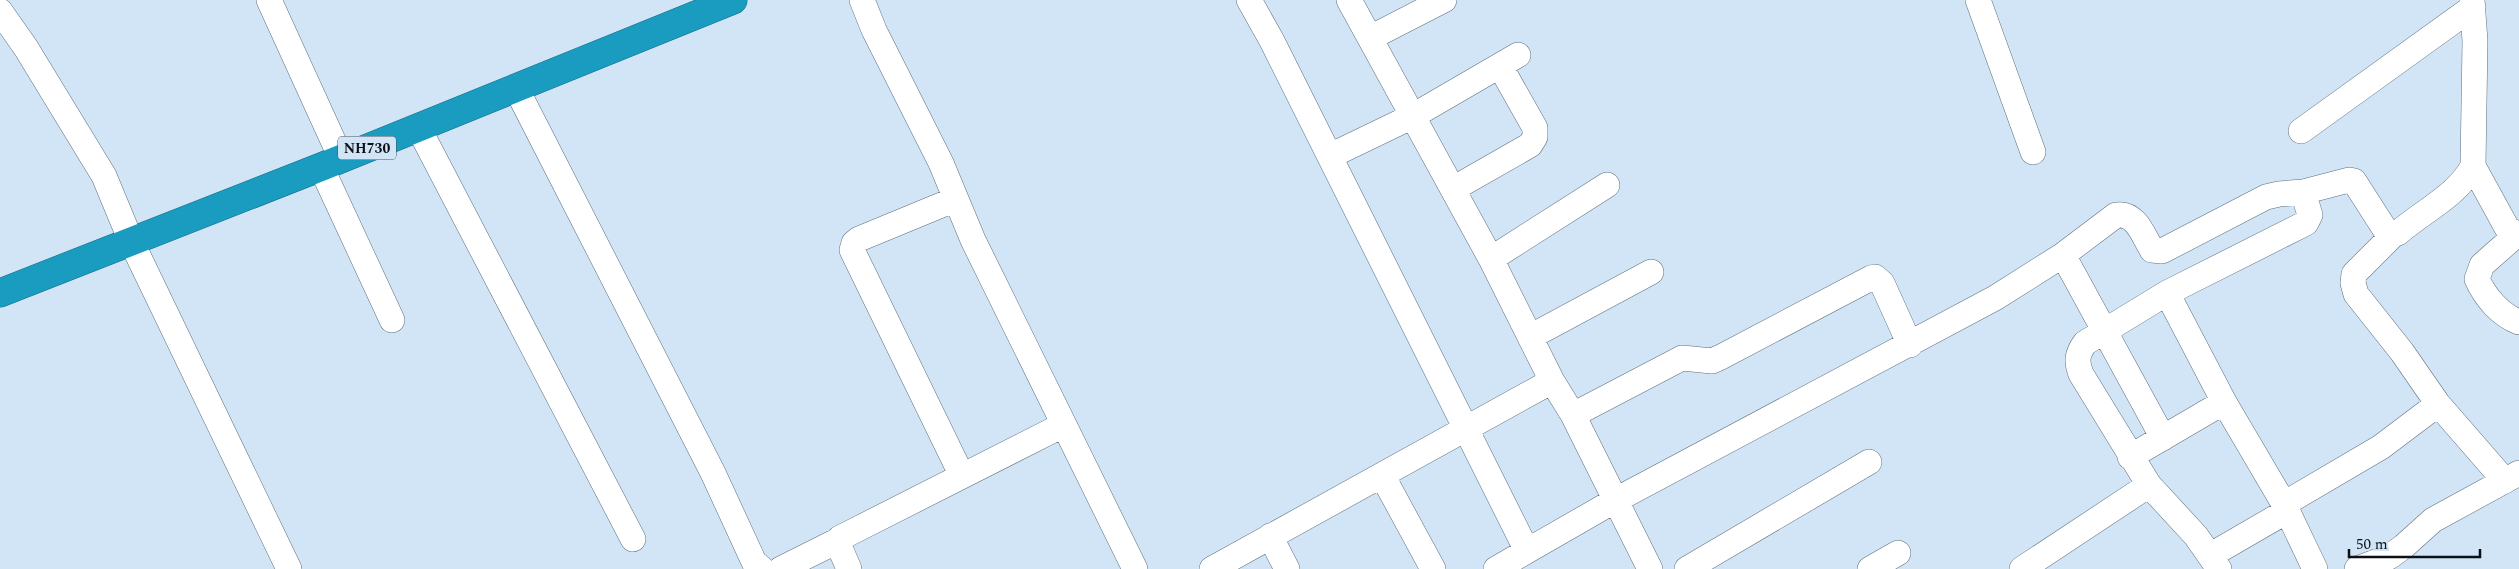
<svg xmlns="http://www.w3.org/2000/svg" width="2519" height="569" font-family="Spectral,serif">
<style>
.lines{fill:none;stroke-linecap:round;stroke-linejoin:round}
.minor-casing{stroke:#5e6f7e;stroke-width:26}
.highway-casing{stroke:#156b85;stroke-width:29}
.minor{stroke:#fff;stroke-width:25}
.highway{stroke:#1a9bc0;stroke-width:28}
.labels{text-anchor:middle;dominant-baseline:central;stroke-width:4;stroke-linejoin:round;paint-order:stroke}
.shield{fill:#d1e5f6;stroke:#46515a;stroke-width:1}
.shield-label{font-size:14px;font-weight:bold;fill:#0b1117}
</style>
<rect width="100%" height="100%" fill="#d1e5f6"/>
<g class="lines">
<defs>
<path id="minor" d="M269,0L341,158
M862,0L874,30L941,163L973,240L1135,569
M1249,0L1272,41L1527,551L1496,569
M1349,0L1491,259L1552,381L1573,415L1650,569
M1978,0L2033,152
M0,11L26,48L104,176L131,241L289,569
M1370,38L1444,0
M516,88L713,473L754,562L762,569
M418,127L633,539
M2301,131L2473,7
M1330,156L1413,116L1518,55
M2473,166L2507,228L2519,236
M321,167L392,320
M1453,189L1530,145L1535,137V128L1500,66
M956,199L859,239L854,243L852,250L962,476
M2393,235L2354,274L2353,283L2356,294L2402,352L2438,404L2505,481
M2516,235L2482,265L2477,279C2485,297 2500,315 2519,322
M2063,255L2163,438
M1491,259L1607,185
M2167,293L2224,402L2284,504L2315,569
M1530,337L1651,272
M1573,415L1682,358L1712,361L1721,357L1871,278L1875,277L1882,283L1910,345
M2130,457L2224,402
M1382,475L1433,569
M2284,504L2381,447L2438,404
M1270,536L1287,569
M1527,551L1614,501L1995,298L2063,255L2116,215C2136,212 2143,235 2152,250L2162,251L2266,197L2279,194L2303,192L2349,180L2354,181L2386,231L2393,235L2398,233C2423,211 2457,196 2473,166L2475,41L2472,0
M2211,555L2287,511
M781,569L837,541
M849,569L837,541L840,538L1063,425
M1212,569L1552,381
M1687,569L1869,462
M1870,569L1898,553
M2022,569L2149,485
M2219,569L2196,536L2149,485L2081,374C2076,361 2077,354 2085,343L2167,293L2306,223L2310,215L2303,192
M2357,569L2389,557L2403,547L2433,520L2519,473"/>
<path id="highway" d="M0,293L321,167L733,0"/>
</defs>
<use href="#minor" class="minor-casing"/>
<use href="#highway" class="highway-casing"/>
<use href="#minor" class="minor"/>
<use href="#highway" class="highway"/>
</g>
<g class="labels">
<rect class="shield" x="338" y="136.5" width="58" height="23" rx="4"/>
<g class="shield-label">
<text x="367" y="148">NH730</text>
</g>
</g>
<path d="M2349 549v8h131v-8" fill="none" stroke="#0b1117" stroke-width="2.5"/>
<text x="2356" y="549" font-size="15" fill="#0b1117" stroke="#d1e5f6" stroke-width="4" paint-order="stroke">50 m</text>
</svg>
